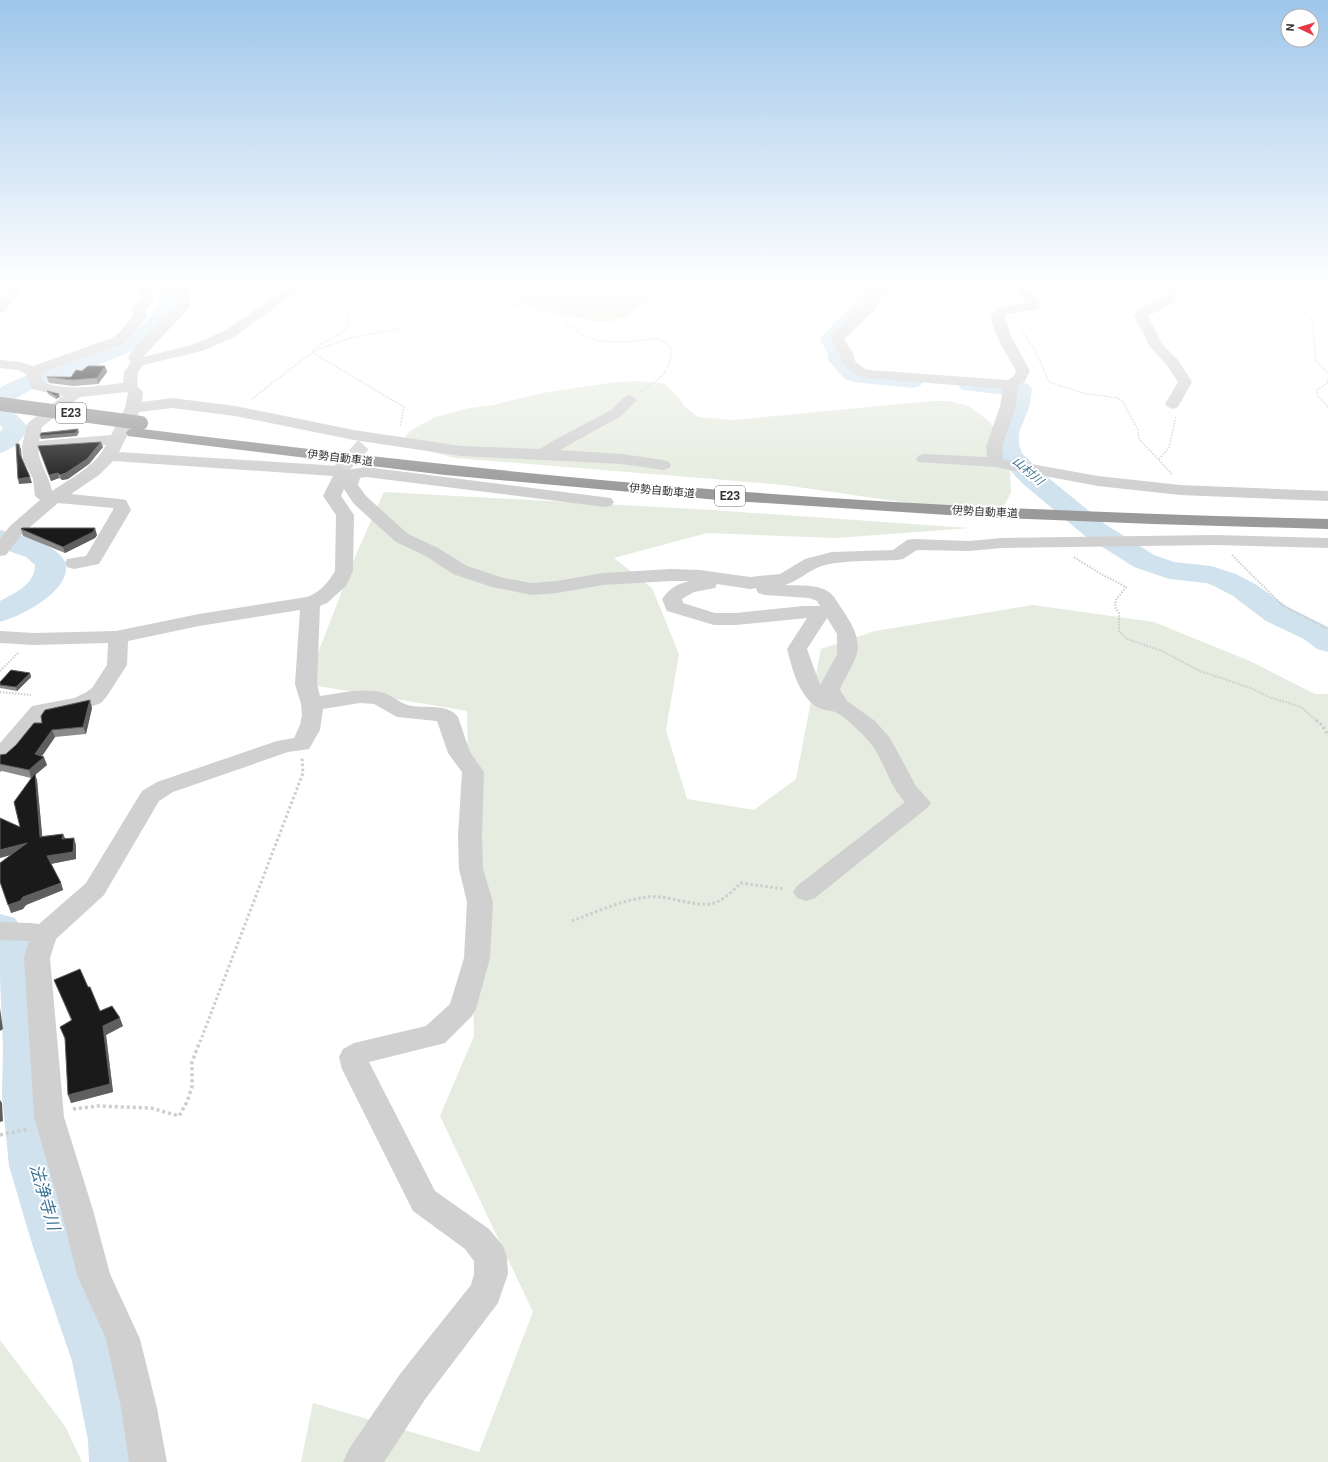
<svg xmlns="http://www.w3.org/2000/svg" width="1328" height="1462" font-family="Roboto,'Noto Sans JP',sans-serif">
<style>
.green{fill:#e6ecdf}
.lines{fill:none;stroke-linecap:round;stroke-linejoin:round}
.river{fill:#cfe2ee;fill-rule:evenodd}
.minor-tunnel{stroke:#d6d6d6;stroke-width:14;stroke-dasharray:14 8;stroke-linecap:butt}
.path-far3{stroke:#cdcdcd;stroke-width:1.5;stroke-dasharray:1.5 1.5;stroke-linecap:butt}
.path-far2{stroke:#cdcdcd;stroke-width:2;stroke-dasharray:1.5 1.5;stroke-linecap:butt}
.path-far1{stroke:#cdcdcd;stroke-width:3;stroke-dasharray:2.5 2.5;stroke-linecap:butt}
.path{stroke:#cdcdcd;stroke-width:3.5;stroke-dasharray:3 3;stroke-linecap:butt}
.minor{fill:#d0d0d0;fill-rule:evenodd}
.highway{fill:#9a9a9a;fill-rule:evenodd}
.highway-bridge{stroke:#9a9a9a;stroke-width:14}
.wall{fill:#8c8c8c}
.shaded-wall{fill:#5f5f5f}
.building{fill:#1a1a1a;stroke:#5f5f5f}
.labels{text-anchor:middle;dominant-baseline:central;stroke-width:4;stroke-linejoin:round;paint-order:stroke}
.far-street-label{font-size:11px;fill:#333;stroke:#fff}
.shield{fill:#fff;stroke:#707070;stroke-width:1}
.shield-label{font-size:12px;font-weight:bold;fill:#333}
.far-water-label{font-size:12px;font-style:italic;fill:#3f7597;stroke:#fff}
.near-water-label{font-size:17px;font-style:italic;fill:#3f7597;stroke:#fff}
</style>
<rect width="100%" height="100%" fill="#fff"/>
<path class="green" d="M484,287H674L651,299L626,316L613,321L602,322L586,320L526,304Z
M641,381L665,384L676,395L686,408L698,417L734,420L931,401H948L969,406L990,422L1002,441L1010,467L1011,493L1001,511L985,514L784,485L455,458L421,449L403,440L410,431L435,417L470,408L493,405L542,393L615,382Z
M384,492L712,510L970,528L836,538L707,533L614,558L652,588L679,654L666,730L687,799L754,810L796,779L821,649L875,631L1033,605L1154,622L1252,662L1315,694H1328V1462H301L313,1403L479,1452L533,1312L440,1116L474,1036L467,711L306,684L357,552Z
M0,1340L65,1426L82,1462H0Z"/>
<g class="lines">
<path class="river" d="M160,287H180C180,293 181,302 179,308C162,349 89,367 50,382C42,385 33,388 25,393C17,397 10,403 1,405L9,407L28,427C23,440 14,449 0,453V432L3,428L0,425V388C39,365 137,346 157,308C160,302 159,294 160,287Z
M866,287H889L878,297L871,309L842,339L850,355V358L861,369L865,370L920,376L924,381L920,386L912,388L854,382L845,379L828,360V355L820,338L855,302L862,290Z
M970,378L1020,382L1028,384L1032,389L1029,408L1019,432V444L1022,453L1040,471L1105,524L1154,555L1174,562L1211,566L1236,574L1255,584L1288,607L1328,627V652L1317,649L1304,639L1266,621L1233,596L1214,586L1206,583L1169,579L1134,567L1085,536L1022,483L997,456L993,444V432L1005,408L1007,395L962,390L958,385L962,380Z
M0,530C16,534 59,545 65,562C74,590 20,617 0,622V601C15,593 35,584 35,565L26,557L0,548Z
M0,914L15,918L33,945L42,968L49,1048L50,1095L59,1166L85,1247L128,1361L146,1440L149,1462H89L88,1440L72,1361L33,1247L9,1166L2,1095L3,1048L0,977Z"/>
<path class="minor-tunnel" d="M339,471L366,442"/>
<path class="path-far3" d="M312,287H327
M472,287L511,300L510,304L539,309L564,316C566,323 571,328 578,332C603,348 631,341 659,338L671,348C671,374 659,379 640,392
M1294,287L1298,292L1295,300L1297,306L1312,321L1316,361L1328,373
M306,300L325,302
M399,329L351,338L316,350L313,353L404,407L400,427
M1020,330C1034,344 1041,363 1049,382L1083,393L1118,398L1123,402L1138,430L1139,439L1172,474
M1328,379L1327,383L1317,390V395L1328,407
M252,399L307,356L313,353L312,350L345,330L350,323L347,315L325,302L331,287
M1159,459L1169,448L1176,416"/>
<path class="path-far2" d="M1232,555L1283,606L1328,629
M1074,557L1101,574L1126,587L1116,600L1115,607L1119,613V631L1127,639L1162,651L1200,671L1251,688L1269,697L1301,707L1317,721
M0,671L18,653
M0,692L31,695"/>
<path class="path-far1" d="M1316,720L1322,725L1328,735
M572,921C596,912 622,900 648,897C669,894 698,910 717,902C726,898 734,889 741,883L785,889
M200,1042L303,773L302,758"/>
<path class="path" d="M73,1109L97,1106L151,1108L179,1116L187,1102L192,1087V1062L200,1041
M0,1135L28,1129"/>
<path class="minor" d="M12,287H24L5,311L0,312V300Z
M137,287H149L154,300L146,309L147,317L128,340L122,344L41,373L44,383C71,391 95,386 123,383L124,372L131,362L128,358L133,349L176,306L177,287H189L190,307L143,357L192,345L224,331L289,287H303L302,290L285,300L234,337L202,351L143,365L138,372L137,386L143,392L142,402L172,398L235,406L354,430L461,446L540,449L549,443L611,410L624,397L629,395L634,397L637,400L621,416L560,450L622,454L663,460L669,462L671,465L669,468L663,470L622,464L461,456L354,440L235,416L172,408L139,412L119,452L339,466L346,470L366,467L611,498L614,502L611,506L605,507L366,477L360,478L358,485L366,496L408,534L438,548L467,566L503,578L532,583L557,581L603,573L671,569L700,570L750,577L780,574L805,559L832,552L893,550L907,540L913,539L969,541L1002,538L1215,535L1328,538V548L1215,545L1002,548L969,551L917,550L903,559L897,560C877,561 836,560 819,567C807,572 798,581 785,585C800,586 824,583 834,597C844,613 864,636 856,656C852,668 844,678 840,690L847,701L875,721L890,738L916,786L931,803L927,808L815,898L806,901L797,898L793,892L797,886L905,802C889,786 885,762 871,744C865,736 845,716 835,712C828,710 821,710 815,706C798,693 792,668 787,649L807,618L736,625H714L667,611L662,599C670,588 677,584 690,581H671L603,585L557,593L532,595L492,587L453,574L426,556L396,542L354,504L344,489L341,496L354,515L353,571L346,586L327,603L320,606L317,684L320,696C341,693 364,687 384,693C394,696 402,705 412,706C426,708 449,704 458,717L470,752L484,772L482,836L483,869L493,902L490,958L476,1009L472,1016L445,1043L369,1062L435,1191L489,1229L503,1246L507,1257L508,1274L498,1303L426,1398L384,1462H343L349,1449L400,1374L471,1285L474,1274V1261L465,1249L413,1211L342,1069L339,1057L343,1049L354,1043L426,1026L450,1004L464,958L467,902L459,869L458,836L462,772L448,753L437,721L397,717L374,704L360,703L323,709L320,730L309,749L288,752L173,792L159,801L104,895L56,939L50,958L64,1117L93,1210L110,1274L140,1339L157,1408L167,1462H129L121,1408L106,1339L77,1275L61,1210L34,1117L24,958L29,941L0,940V922L31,923L39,924L86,883L142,791L157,782L277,741L294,738L300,725L302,715L301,704L295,684L300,610L199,626L128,641L127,665L107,696L101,703L87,708L47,716L17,752L8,760L0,762V743L32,706L74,698L85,693L92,688L107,665L108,643L34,645L0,643V631L34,633L116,631L199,614L307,597C319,593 329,582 335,571L336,515L323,496L333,476L113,461L99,475L71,494L120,499L126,500L131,510L99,564L74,569L67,567L65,563L67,559L86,556L113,510V508L58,503L22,534L6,555L0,556V539L10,526L40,500L35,496L33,479L23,459L22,446L27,425L29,422L63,396L32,389L26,374L18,370L0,368V360L20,362L33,366L112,338L118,334L133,316L132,308L140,299ZM127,392L128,393L125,408L111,435L39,441L42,427L80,397ZM106,445C96,466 71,478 52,491C49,476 40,465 38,450ZM717,584L750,589L756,588L758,593L765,595L809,598L817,601L820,606H803L736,613H715L683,603L682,599L694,592L715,588ZM827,618L837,634V655L820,685L807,649Z
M879,287H892L880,299L875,310L845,338C846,347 854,348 855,361L865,369L869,370L1008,380L1014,376L1016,371C1007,353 993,336 991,315L999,308L1026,303L1015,287H1027L1040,302V306L1038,309L1008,314L1005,316L1011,336L1030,371L1025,381L1018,387L1016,406L1002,447L1003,459L1098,476L1180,485L1328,491V501L1180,495L1098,486L995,467L918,462L916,459L918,456L924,454L987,457L986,447L1000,406L1003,389L869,378L855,375L841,362C840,350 833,348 831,337L864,305L869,294Z
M1173,287H1189L1188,290L1179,293L1174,303L1148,316L1163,345L1178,360L1192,382L1178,407L1173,409L1168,407L1165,404L1178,382L1167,365L1150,347L1134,316C1138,305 1154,305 1163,298C1168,294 1168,289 1173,287Z"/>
<path class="highway" d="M134,428C329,452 525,475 721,490C923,506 1125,514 1328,519V529L1153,524L979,517L718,500L445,475L128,436L126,433L128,430Z"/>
<path class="highway-bridge" d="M0,404L141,423"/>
</g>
<path class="wall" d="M105,366L107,372L98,384L74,386L49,383L47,377H71L82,371Z
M47,391L60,397L56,399L48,394Z
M38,446L103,447L89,464L68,479L62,480L59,478L51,481Z
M21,529L97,535L95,538L65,553L23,536Z
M30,673L31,677L17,691L0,688V682Z
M92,708L86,734L55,737L42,756L47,765L35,775L37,780L42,836L63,834L65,838L76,845V859L51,864L61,883L63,890L26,905L23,909L11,913L10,855L20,827L31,778L2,771L0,772V755L6,754L42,723Z
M54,980L88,987L100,1011L123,1026L106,1035L113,1092L71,1103L65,1040L60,1027L71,1020Z"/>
<path class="shaded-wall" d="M105,366L107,372L98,384L97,378Z
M59,394L60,397L56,399V396Z
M78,429L79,432L77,436L41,439L40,436Z
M101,442L103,447L89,464L68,479L62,480L60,475Z
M19,444L21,449L22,460L20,454Z
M58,473L59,478L51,481L49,475Z
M30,477L32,483L19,484L18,479Z
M95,528L97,535L95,538L65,553L63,547Z
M30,673L31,677L17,691L16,687Z
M90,700L92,708L86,734L83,727Z
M52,730L55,737L38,762L35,754Z
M44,757L47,765L35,775L37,780L43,844L40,837L31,778L29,770Z
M63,834L66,841L62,839Z
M74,838L76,845V859L50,864L47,856Z
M27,843L30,850L0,858V850Z
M61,883L63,890L26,905L23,909L11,913L8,905L23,897Z
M0,1008L3,1029L0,1031Z
M120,1018L123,1026L106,1035L113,1092L71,1103L68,1095L103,1026Z
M0,1100L2,1103L3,1121L0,1122Z"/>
<path class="building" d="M88,366H105L97,378L72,380L47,377H71L76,370L82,371Z
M47,391L59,394L56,396Z
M78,429L76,433L40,436L41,433Z
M101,442L87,459L66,473L60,475L58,473L49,475L38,446Z
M16,444H19L20,454L30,477L18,479Z
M22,528H95L93,532L63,547L21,529Z
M11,670L30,673L16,687L0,685V682Z
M90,700L83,727L52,730L35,754L44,757L29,770L0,764V755L6,754L16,745L34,723H42L41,716L45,710Z
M35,773L40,837L63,834L62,839L74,838L73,852L47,856L61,883L23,897L20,901L8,905L0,882V863L27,843L0,850V818L20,827L14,802Z
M80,969L88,987H90L100,1011L112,1006L120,1018L103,1026L110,1084L68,1095L65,1038L60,1027L72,1020L54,980Z"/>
<linearGradient id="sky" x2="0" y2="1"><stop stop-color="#9ec6ea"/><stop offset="0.58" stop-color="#fff"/><stop offset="1" stop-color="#fff" stop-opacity="0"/></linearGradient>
<rect width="1328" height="491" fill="url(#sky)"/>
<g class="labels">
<g class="far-street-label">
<text transform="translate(340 458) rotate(7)">伊勢自動車道</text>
<text transform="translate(662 491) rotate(5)">伊勢自動車道</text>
<text transform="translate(985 512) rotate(3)">伊勢自動車道</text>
</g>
<g class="shield">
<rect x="56" y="403" width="30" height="20" rx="3"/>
<rect x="715" y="486" width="30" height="20" rx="3"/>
</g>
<g class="shield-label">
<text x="71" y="413">E23</text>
<text x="730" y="496">E23</text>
</g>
<g class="far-water-label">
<text transform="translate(1028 471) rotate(41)">山村川</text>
</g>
<g class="near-water-label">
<text transform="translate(45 1197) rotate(74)">法浄寺川</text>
</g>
</g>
<g transform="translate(1300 28) rotate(274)"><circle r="19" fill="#ffffff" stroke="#adadad"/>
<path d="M0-3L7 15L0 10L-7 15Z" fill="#e63946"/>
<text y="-6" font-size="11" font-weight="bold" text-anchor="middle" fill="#333333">N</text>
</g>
</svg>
